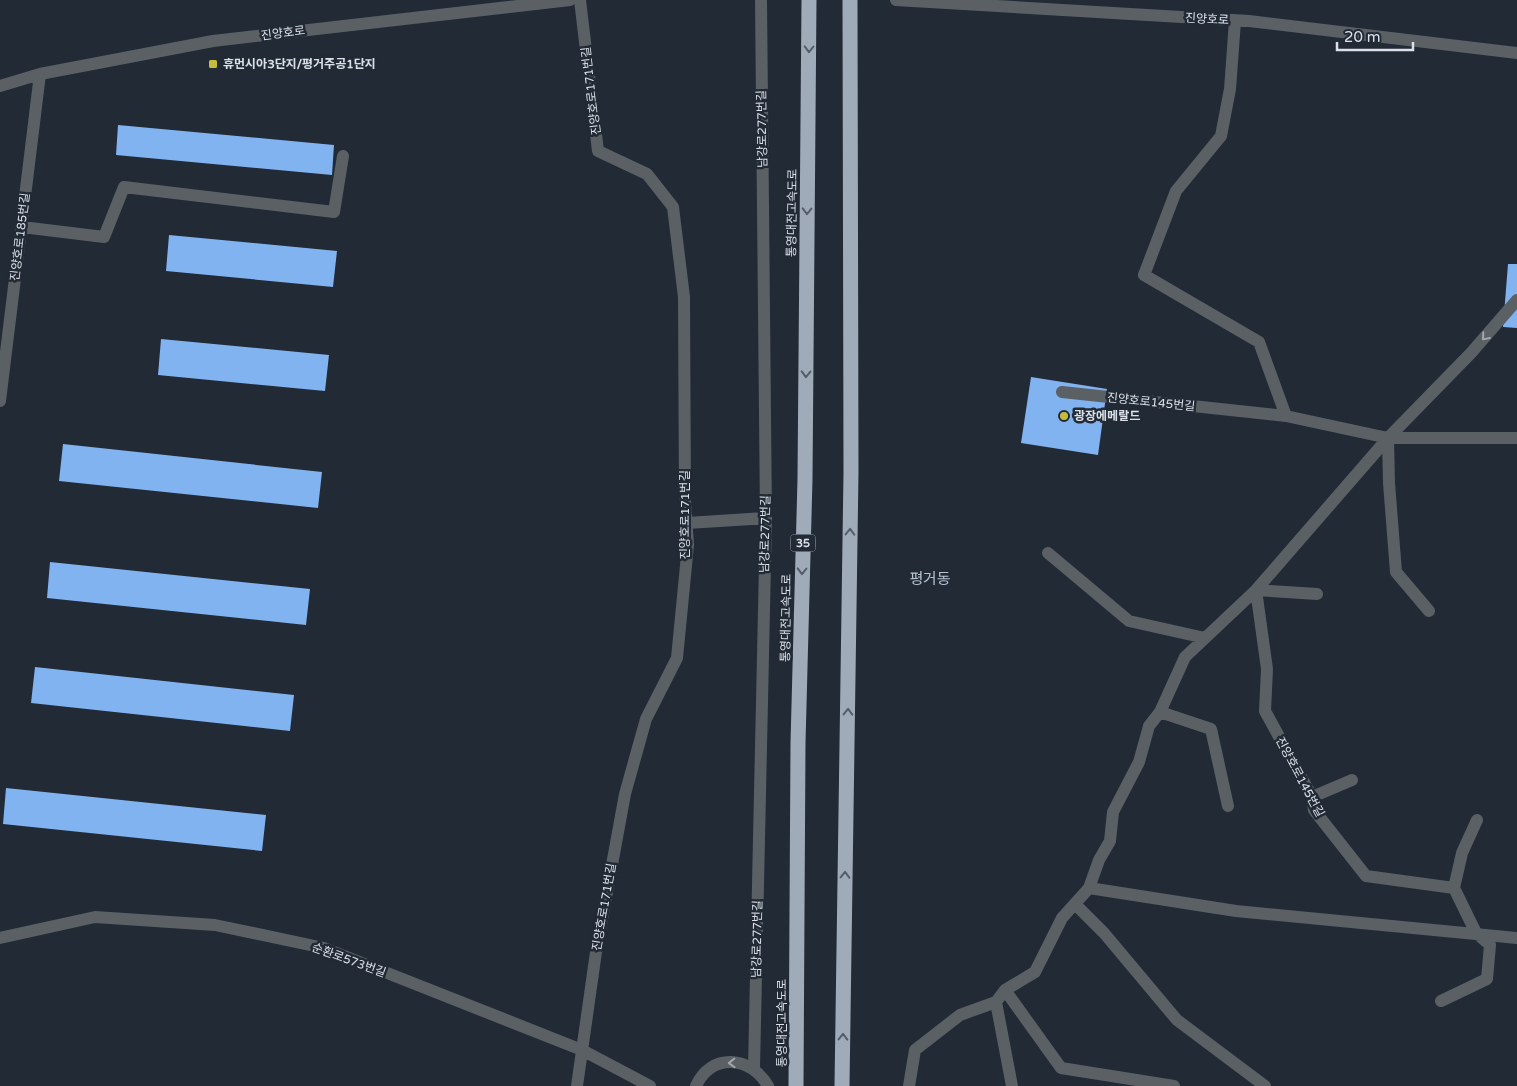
<svg xmlns="http://www.w3.org/2000/svg" width="1517" height="1086" font-family="'Varela Round','Noto Sans KR',sans-serif">
<style>
.building{fill:#82b3f1}
.lines{fill:none;stroke-linecap:round;stroke-linejoin:round}
.minor{stroke:#5b6065;stroke-width:12}
.highway{stroke:#a0abb9;stroke-width:15}
.oneway{stroke:#545e6a}
.oneway2{stroke:#a2a7ae}
.poi-dot{fill:#c5bc3d;stroke:#212a35;stroke-width:2}
.labels{text-anchor:middle;dominant-baseline:central;stroke-width:5;stroke-linejoin:round;paint-order:stroke}
.shield{fill:#212a35;stroke:#a4aab3;stroke-width:1}
.shield-label{font-size:11px;font-weight:bold;fill:#dce1e9}
.street-label{font-size:12px;fill:#dce1e9;stroke:#212a35}
.poi-label{font-size:12px;font-weight:bold;fill:#dce1e9;stroke:#212a35;text-anchor:start}
.quarter-label{font-size:15px;fill:#b8c3d1;stroke:#212a35}
</style>
<rect width="100%" height="100%" fill="#212a35"/>
<path class="building" d="M118,125L334,145L332,175L116,155Z
M169,235L337,251L333,287L166,271Z
M1508,264H1517V328L1503,327Z
M161,339L329,355L325,391L158,375Z
M1031,377L1107,389L1098,455L1021,443Z
M63,444L322,472L318,508L59,481Z
M50,562L310,589L306,625L47,598Z
M35,667L294,695L290,731L31,703Z
M6,788L266,815L262,851L3,824Z"/>
<g class="lines">
<path class="minor" d="M896,0L1249,21L1517,53
M1235,21L1230,89L1221,136L1176,191L1144,275L1259,342L1286,416
M0,86L40,74L213,41L570,0
M22,227L104,237L124,187L334,212L343,156
M1062,392L1286,416L1388,438H1517
M0,401L40,74
M1388,438L1389,483L1396,572L1429,611
M687,523L766,518
M1048,553L1129,621L1205,638
M1317,594L1256,590L1267,669L1265,711L1312,797L1314,810L1366,876L1454,888L1476,933L1490,945L1487,979L1441,1001
M1160,712L1211,729L1228,806
M1312,797L1352,780
M1089,888L1236,911L1517,938
M1454,888L1462,853L1477,820
M1080,898L1075,904L1104,933L1177,1020L1265,1086
M0,938L95,917L215,925L324,948L582,1050L650,1086
M996,1002L1012,1086
M754,1068L766,518L761,0
M577,1086L596,952L625,794L646,719L677,658L688,545L685,501L684,297L673,207L647,174L598,151L580,0
M696,1086C711,1052 751,1056 768,1086
M909,1086L915,1050L960,1015L996,1002L1005,990
M1174,1086L1061,1068L1005,990L1035,972L1062,918L1089,888L1099,860L1110,841L1113,812L1139,762L1149,726L1160,712L1185,657L1256,590L1388,438L1471,353L1517,300"/>
<path class="highway" d="M796,1086L798,743L805,479L809,0
M842,1086L851,472L850,0"/>
</g>
<defs><path id="oneway-chevron" d="M-2-3.5L2.5 0L-2 3.5" fill="none" stroke-width="1.6" stroke-linecap="round" stroke-linejoin="round" transform="scale(1.25)"/></defs>
<g class="oneway">
<use href="#oneway-chevron" transform="translate(809 49) rotate(91)"/>
<use href="#oneway-chevron" transform="translate(807 211) rotate(91)"/>
<use href="#oneway-chevron" transform="translate(806 374) rotate(91)"/>
<use href="#oneway-chevron" transform="translate(850 532) rotate(-89)"/>
<use href="#oneway-chevron" transform="translate(802 571) rotate(91)"/>
<use href="#oneway-chevron" transform="translate(848 712) rotate(-89)"/>
<use href="#oneway-chevron" transform="translate(845 875) rotate(-89)"/>
<use href="#oneway-chevron" transform="translate(843 1037) rotate(-89)"/>
</g>
<g class="oneway2">
<use href="#oneway-chevron" transform="translate(1485 337) rotate(131)"/>
<use href="#oneway-chevron" transform="translate(732 1063) rotate(178)"/>
</g>
<g class="poi-dot">
<rect x="208" y="59" width="10" height="10" rx="2.5"/>
<circle cx="1064" cy="416" r="5"/>
</g>
<g class="labels">
<rect class="shield" x="790.5" y="534.5" width="25" height="17" rx="4"/>
<g class="shield-label">
<text x="803" y="543">35</text>
</g>
<g class="street-label">
<text transform="translate(1207 19) rotate(3)">진양호로</text>
<text transform="translate(283 33) rotate(-7)">진양호로</text>
<text transform="translate(591 91) rotate(-97)">진양호로171번길</text>
<text transform="translate(762 129) rotate(-91)">남강로277번길</text>
<text transform="translate(792 213) rotate(-89)">통영대전고속도로</text>
<text transform="translate(20 237) rotate(-83)">진양호로185번길</text>
<text transform="translate(1151 402) rotate(6)">진양호로145번길</text>
<text transform="translate(685 515) rotate(-90)">진양호로171번길</text>
<text transform="translate(765 534) rotate(-89)">남강로277번길</text>
<text transform="translate(786 618) rotate(-89)">통영대전고속도로</text>
<text transform="translate(1300 777) rotate(62)">진양호로145번길</text>
<text transform="translate(604 907) rotate(-80)">진양호로171번길</text>
<text transform="translate(757 939) rotate(-89)">남강로277번길</text>
<text transform="translate(349 960) rotate(20)">순환로573번길</text>
<text transform="translate(782 1023) rotate(-90)">통영대전고속도로</text>
</g>
<g class="poi-label">
<text x="223" y="64">휴먼시아3단지/평거주공1단지</text>
<text x="1074" y="416">광장에메랄드</text>
</g>
<g class="quarter-label">
<text x="930" y="579">평거동</text>
</g>
</g>
<path d="M1337 42v8h76v-8" fill="none" stroke="#dce1e9" stroke-width="2.5"/>
<text x="1344" y="42" font-size="15" fill="#dce1e9" stroke="#212a35" stroke-width="4" paint-order="stroke">20 m</text>
</svg>
